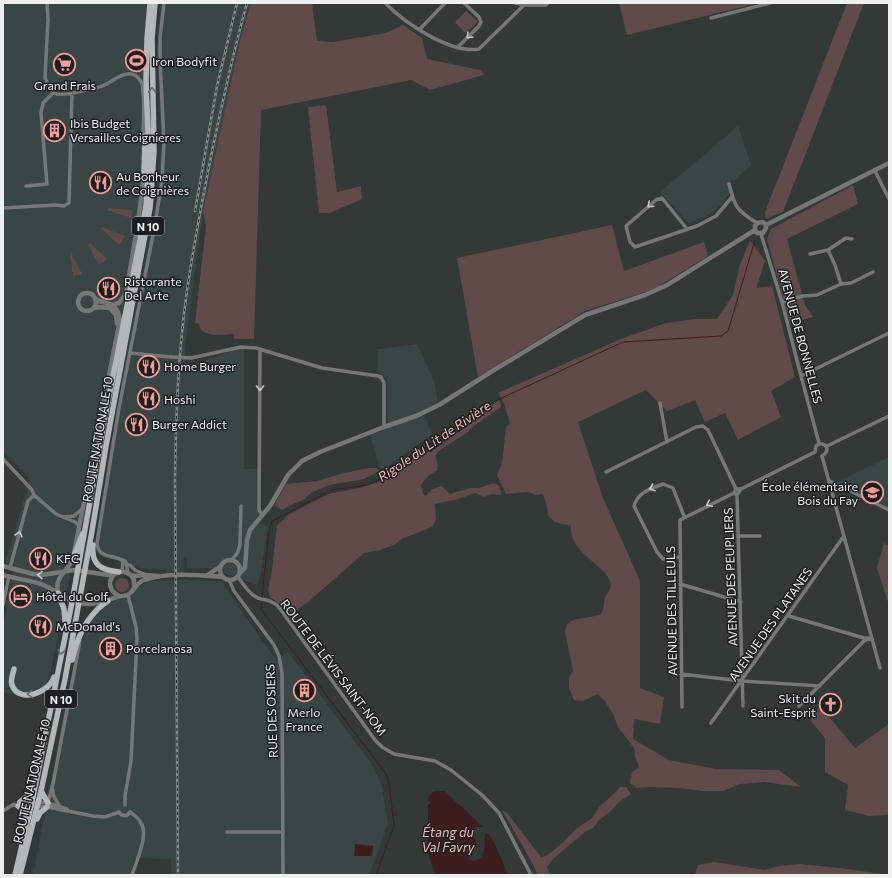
<svg xmlns="http://www.w3.org/2000/svg" width="892" height="878" font-family="Commissioner,sans-serif">
<style>
.built{fill:#394644}
.green{fill:#604b4a}
.water{fill:#3d1e1e}
.lines{fill:none;stroke-linecap:round;stroke-linejoin:round}
.stream{stroke:#3d1e1e;stroke-width:1}
.minor{stroke:#757877;stroke-width:3.5}
.tertiary{stroke:#757877;stroke-width:4.5}
.primary{stroke:#b1b8b7;stroke-width:5.5}
.rail-casing{stroke:#868c8a;stroke-width:2.5}
.rail{stroke:#1c1f1f;stroke-width:1;stroke-dasharray:3;stroke-linecap:butt}
.minor-bridge{stroke:#757877;stroke-width:3.5}
.oneway{stroke:#c8cccb}
.oneway2{stroke:#666c6b}
.labels{text-anchor:middle;dominant-baseline:central;stroke-width:3;stroke-linejoin:round;paint-order:stroke}
.shield{fill:#1c1f1f;stroke:#aeb1b1;stroke-width:1}
.shield-label{font-size:11px;font-weight:bold;fill:#ecf0ef}
.poi-label{font-size:12px;fill:#ecf0ef;stroke:#1c1f1f;text-anchor:start}
.street-label{font-size:12px;fill:#ecf0ef;stroke:#1c1f1f}
.water-label{font-size:13px;font-style:italic;fill:#fab7b6;stroke:#1c1f1f}
</style>
<rect width="100%" height="100%" fill="#323937"/>
<path class="built" d="M3,3H147L145,30L147,160L142,213L129,286L50,675L40,695L28,699L3,692V629L10,583L15,564L5,563L30,479L3,451Z
M161,3H251L239,45L203,212L185,347L186,368L236,349H244V469H257L258,523L267,527L261,574L257,585L208,568H187L186,557H183V573L166,574V569H142L115,560L101,557L95,550V542L126,357L158,194L161,144L157,50Z
M738,126L751,165L735,180L728,182L730,192L725,201L714,211L701,219L688,223L660,192Z
M417,344L434,381L438,402L423,411L432,435L381,471L370,435L388,429L387,379L378,372V349Z
M889,457V510L837,482Z
M180,580L221,581L276,660L288,652L371,763L381,783L388,824L369,875H171V859L135,858L130,875H33L70,681L85,634L94,618L106,606L148,581Z"/>
<path class="green" d="M251,3H312L317,41L333,42L386,33L403,25L422,38L427,59L480,70L484,75L430,90L411,80L261,110L254,339H234V334C223,334 201,339 199,324L195,323L206,226L203,212L239,45Z
M619,3H759L627,35Z
M847,3H864L783,212L766,219L765,212Z
M466,11L478,22L465,33L455,22Z
M326,105L337,192L361,186L362,199L330,213H319L308,107Z
M853,185L858,204L787,239L805,305L813,317L790,323L767,239L771,229Z
M108,208L133,210L131,218L108,210Z
M612,225L624,271L704,242L708,256L654,289L585,311L478,377L457,258Z
M102,227L125,236L119,245L101,228Z
M750,240L765,261L756,288L772,286L795,377L771,391L781,417L738,440L725,413L705,422L695,400L667,411L646,390L578,422L603,498L640,581V688L664,697L660,724L634,719L633,739L669,760L716,769L779,770L801,787L764,782L740,784L723,791H703L678,788L649,787L637,788L630,783L632,772L639,767L635,756L634,748L618,727L613,714L605,701L597,694L583,701L574,700L569,688V678L573,671L565,631L567,624L573,620L600,615C605,610 603,603 605,597C606,594 609,592 610,589C617,568 568,556 571,526L555,522L548,516L547,506L543,494L535,495L529,492L506,494L497,475L502,463L506,427L510,424L504,403L498,393L621,339L666,323L697,319H717L733,295L739,267Z
M90,243L107,259L99,265L88,244Z
M70,252H71L82,274L73,276Z
M499,400L501,404V407L471,428C467,436 438,448 436,455C435,460 439,463 437,470L428,476L421,485L423,494L426,496L432,489L442,486L450,494L470,488H479L494,483L499,486L501,492V495L491,494L484,497L475,493L458,499L435,504L436,519L432,527L402,539L394,545L380,550L364,553L307,603L293,612C284,610 279,602 270,597L268,590L272,570L277,526L288,515L328,494L359,488L378,482L420,453L431,452L475,420L489,407Z
M369,468H376L379,471L364,479L329,485L311,493L303,500L293,504L282,510L275,506L276,502L286,484L317,481L340,474Z
M884,543L889,546V605L877,568Z
M115 585a7 7 0 1 1 14 0a7 7 0 1 1-14 0Z
M821,707L855,748L889,724V815L869,816L845,810L848,785L825,772V738L811,721L810,715Z
M620,787H626L631,794L619,802L610,812L599,820L593,828L585,832L553,859L547,867L550,875H538L530,859L502,810L507,813L541,857L548,855L562,843L576,829L592,818L600,806L615,793Z
M714,862L765,870L778,866L799,864L840,868L889,875H695L698,865Z"/>
<path class="water" d="M434,791H445C457,804 471,813 482,827H476L471,829L468,836L477,840C475,844 469,845 466,850L467,856L472,861C487,861 484,845 485,835L488,833L495,844L508,875H436C423,848 429,833 428,805L431,802L428,801C429,796 430,794 434,791Z
M355,844L373,846L372,856H354Z"/>
<g class="lines">
<path class="stream" d="M262,597L269,532L272,521L332,490L367,485L376,481L493,402L623,342L721,336L728,331L755,240
M262,600L261,609L386,774L389,782L394,826L376,875"/>
<path class="minor" d="M47,3L48,19L45,77C47,84 50,92 57,94C63,96 96,89 102,86C111,83 118,75 127,74C132,73 137,76 140,80C146,87 143,127 143,137
M385,3C405,23 450,54 479,49L524,5
M515,3L524,5H546L548,3
M711,18L770,3
M419,30L445,3
M458,47L479,26L481,22L479,17L464,3
M875,171L889,199
M729,184C735,207 736,210 757,223
M26,186L47,184L41,113L43,103L54,92
M3,208L56,205L64,206L69,203L72,92
M687,229L662,198L656,200L626,226L630,242L635,247L697,226L716,216L732,197
M761,234L782,302L801,376L819,443
M828,250L835,265L841,284
M810,254L828,250L846,238L852,239
M782,302L803,296L817,295L841,284L851,283L873,272
M260,349L259,510L262,515
M130,353L171,357
M191,358L241,347L256,348L322,368L378,376L381,377L384,383V427
M801,376L889,333
M660,403L667,442
M827,446L889,416
M815,452L816,446C825,439 832,451 822,456
M822,456L880,668
M3,459L32,490L34,495
M606,472L696,427L703,426L708,430L736,489L734,493L737,495L741,489H736
M830,481L889,510
M741,489L815,452
M737,495L743,706
M64,517L74,516L82,509
M739,536H760
M680,557L663,559L657,552L634,506C638,492 650,489 663,484L673,488L684,516
M232,560L238,552L240,544L241,506
M127,565H130L135,570L144,574
M10,568L28,501L34,495L56,514L75,522L79,525
M122,571L123,562L122,560
M128,573L126,562C116,554 98,560 97,543L119,408L155,225L162,180L164,143L160,58V38L164,3
M238,577C243,584 250,595 258,598C267,601 270,599 278,606L375,740L382,747L394,754L435,761L451,770L482,795L499,813L531,875
M229,580L234,591L274,645L279,656L282,673L283,875
M680,584L741,602
M3,605L9,576
M789,616L864,638H868
M681,674L742,681L820,686
M799,706L864,641L871,638
M682,707L680,520L734,493
M711,723L844,536
M53,790V795L60,807
M20,802L48,803L67,809L68,811
M48,802L53,784L80,641
M13,805L47,807L93,816L105,817L119,812
M125,805V796L131,761L137,639L136,627L128,595
M3,811L14,804
M119,812C122,817 127,817 130,812
M130,812C134,815 139,818 141,823C149,835 136,862 132,875
M227,832H283"/>
<path class="tertiary" d="M766,225L889,163
M755,230L757,233H763L766,228V225
M755,230V226L757,223L763,222L766,225
M78 302a9 9 0 1 1 18 0a9 9 0 1 1-18 0Z
M96,300L113,305L119,303L126,293L138,223L144,174
M94,308L99,307L110,308L116,315L117,324
M220 570a10 10 0 1 1 20 0a10 10 0 1 1-20 0Z
M3,566L33,574L42,575L74,570L109,575L119,572H125L131,575L134,580V588
M240,573L245,568L247,540L250,530L270,506L288,475L302,461L320,452L384,427L416,416L439,405L494,370L585,315L645,295L667,285L755,230
M115,574C107,581 109,591 119,596
M3,575C16,579 29,580 41,584C60,591 65,603 88,604C99,604 107,600 117,597C121,595 125,597 129,594C135,590 136,583 144,580C167,572 199,575 223,577
M131,575L135,576L145,575L159,576
M206,576L221,566
M58,593C54,576 68,572 73,558L120,320L118,312L113,305"/>
<path class="primary" d="M144,174L145,136
M93,545C91,565 101,570 119,572
M73,558L83,533
M58,593L64,609L65,621
M72,660C76,643 83,624 96,611C99,607 104,604 108,601
M14,669C13,674 10,680 12,685C19,704 49,693 54,677
M41,791L48,803
M20,802L34,791
M18,806L24,810L27,819
M37,819L40,813L47,807
M15,875L32,802L72,602L105,417L142,230L146,205L149,158L146,81L147,39L150,3
M20,875L41,791L65,679L92,531L106,446L150,208L154,151L152,38L155,3"/>
<defs>
<path id="rail" d="M195,211L217,86L237,3
M178,875L175,478C176,416 178,353 187,291C194,241 204,191 214,142C224,95 234,49 247,3"/>
</defs>
<use href="#rail" class="rail-casing"/>
<use href="#rail" class="rail"/>
<path class="minor-bridge" d="M171,357L191,358"/>
</g>
<defs><path id="oneway-chevron" d="M-2-3.5L2.5 0L-2 3.5" fill="none" stroke-width="1.6" stroke-linecap="round" stroke-linejoin="round"/></defs>
<g class="oneway">
<use href="#oneway-chevron" transform="translate(469 36) rotate(134)"/>
<use href="#oneway-chevron" transform="translate(650 205) rotate(138)"/>
<use href="#oneway-chevron" transform="translate(260 388) rotate(90)"/>
<use href="#oneway-chevron" transform="translate(652 488) rotate(162)"/>
<use href="#oneway-chevron" transform="translate(709 504) rotate(154)"/>
<use href="#oneway-chevron" transform="translate(19 534) rotate(-75)"/>
<use href="#oneway-chevron" transform="translate(40 575) rotate(-179)"/>
</g>
<g class="oneway2">
<use href="#oneway-chevron" transform="translate(152 90) rotate(-92)"/>
<use href="#oneway-chevron" transform="translate(61 652) rotate(101)"/>
<use href="#oneway-chevron" transform="translate(30 694) rotate(178)"/>
</g>
<defs>
<symbol id="stadium-ring" viewBox="-11 -11 22 22"><circle r="9.5" fill="#1c1f1f" stroke="#f59b9a" stroke-width="1.5"/><path d="M0-5a6.5 5 0 1 0 0 10a6.5 5 0 1 0 0-10ZM-3.5-1.8h7v3.6h-7Z" fill="#f59b9a"/></symbol>
<symbol id="supermarket-ring" viewBox="-11 -11 22 22"><circle r="9.5" fill="#1c1f1f" stroke="#f59b9a" stroke-width="1.5"/><path d="M-6-5.5h2.5l.6 2H6L4.5 2H-2.5L-4.4-4H-6ZM-1.5 3.2a1.3 1.3 0 1 0 .1 0ZM3 3.2a1.3 1.3 0 1 0 .1 0Z" fill="#f59b9a"/></symbol>
<symbol id="building-ring" viewBox="-11 -11 22 22"><circle r="9.5" fill="#1c1f1f" stroke="#f59b9a" stroke-width="1.5"/><path d="M-4-6H4V6H1V3H-1V6H-4ZM-2.5-4.3h1.7v1.8h-1.7ZM.8-4.3h1.7v1.8H.8ZM-2.5-1h1.7V.8h-1.7ZM.8-1h1.7V.8H.8Z" fill="#f59b9a"/></symbol>
<symbol id="restaurant-ring" viewBox="-11 -11 22 22"><circle r="9.5" fill="#1c1f1f" stroke="#f59b9a" stroke-width="1.5"/><path d="M-5-6h1v4h1v-4h1v4h1v-4h1v5L-1.5 .5V6h-2V.5L-5-1ZM5-6V6H3V1.5H1.5Q1.5-4 5-6Z" fill="#f59b9a"/></symbol>
<symbol id="school-ring" viewBox="-11 -11 22 22"><circle r="9.5" fill="#1c1f1f" stroke="#f59b9a" stroke-width="1.5"/><path d="M0-5L7-2L0 1L-7-2ZM-4 1L0 2.5L4 1V4Q0 6-4 4Z" fill="#f59b9a"/></symbol>
<symbol id="hotel-ring" viewBox="-11 -11 22 22"><circle r="9.5" fill="#1c1f1f" stroke="#f59b9a" stroke-width="1.5"/><path d="M-6-4.5h1.5V1H6V5H4.5V3h-9V5H-6ZM-4 0a1.8 1.8 0 1 1 3.6 0ZM.5 0V-2.5h3Q6-2.5 6 0Z" fill="#f59b9a"/></symbol>
<symbol id="church-ring" viewBox="-11 -11 22 22"><circle r="9.5" fill="#1c1f1f" stroke="#f59b9a" stroke-width="1.5"/><path d="M-1.2-6h2.4v3.5h3.3v2.4h-3.3V6h-2.4V-.1h-3.3v-2.4h3.3Z" fill="#f59b9a"/></symbol>
</defs>
<g fill-rule="evenodd">
<use href="#stadium-ring" x="124" y="48" width="25" height="25"/>
<use href="#supermarket-ring" x="52" y="52" width="25" height="25"/>
<use href="#building-ring" x="42" y="118" width="25" height="25"/>
<use href="#restaurant-ring" x="88" y="170" width="25" height="25"/>
<use href="#restaurant-ring" x="96" y="276" width="25" height="25"/>
<use href="#restaurant-ring" x="136" y="354" width="25" height="25"/>
<use href="#restaurant-ring" x="136" y="386" width="25" height="25"/>
<use href="#restaurant-ring" x="124" y="412" width="25" height="25"/>
<use href="#school-ring" x="860" y="480" width="25" height="25"/>
<use href="#restaurant-ring" x="28" y="546" width="25" height="25"/>
<use href="#hotel-ring" x="8" y="584" width="25" height="25"/>
<use href="#restaurant-ring" x="28" y="614" width="25" height="25"/>
<use href="#building-ring" x="98" y="636" width="25" height="25"/>
<use href="#building-ring" x="292" y="678" width="25" height="25"/>
<use href="#church-ring" x="818" y="692" width="25" height="25"/>
</g>
<g class="labels">
<g class="shield">
<rect x="132" y="217" width="32" height="18" rx="3"/>
<rect x="45" y="690" width="32" height="18" rx="3"/>
</g>
<g class="shield-label">
<text x="148" y="226">N 10</text>
<text x="61" y="699">N 10</text>
</g>
<g class="poi-label">
<text x="152" y="61">Iron Bodyfit</text>
<text x="65" y="85" text-anchor="middle">Grand Frais</text>
<text x="70" y="123">Ibis Budget<tspan x="70" dy="14">Versailles Coignieres</tspan></text>
<text x="116" y="176">Au Bonheur<tspan x="116" dy="14">de Coignières</tspan></text>
<text x="124" y="281">Ristorante<tspan x="124" dy="14">Del Arte</tspan></text>
<text x="164" y="366">Home Burger</text>
<text x="164" y="399">Hoshi</text>
<text x="152" y="424">Burger Addict</text>
<text x="858" y="486" text-anchor="end">École élémentaire<tspan x="858" dy="14">Bois du Fay</tspan></text>
<text x="56" y="558">KFC</text>
<text x="36" y="596">Hôtel du Golf</text>
<text x="56" y="626">McDonald's</text>
<text x="126" y="648">Porcelanosa</text>
<text x="816" y="698" text-anchor="end">Skit du<tspan x="816" dy="14">Saint-Esprit</tspan></text>
<text x="304" y="712" text-anchor="middle">Merlo<tspan x="304" dy="14">France</tspan></text>
</g>
<g class="street-label">
<text transform="translate(801 336) rotate(75)">AVENUE DE BONNELLES</text>
<text transform="translate(97 439) rotate(-80)">ROUTE NATIONALE 10</text>
<text transform="translate(730 577) rotate(-92)">AVENUE DES PEUPLIERS</text>
<text transform="translate(671 611) rotate(-91)">AVENUE DES TILLEULS</text>
<text transform="translate(770 624) rotate(-55)">AVENUE DES PLATANES</text>
<text transform="translate(334 667) rotate(53)">ROUTE DE LÉVIS SAINT-NOM</text>
<text transform="translate(271 711) rotate(-92)">RUE DES OSIERS</text>
<text transform="translate(31 781) rotate(-77)">ROUTE NATIONALE 10</text>
</g>
<g class="water-label">
<text transform="translate(434 441) rotate(-34)">Rigole du Lit de Rivière</text>
<text x="448" y="832">Étang du<tspan x="448" dy="15">Val Favry</tspan></text>
</g>
</g>
<rect width="892" height="878" fill="none" stroke="#ecf0ef" stroke-width="8"/>
</svg>
